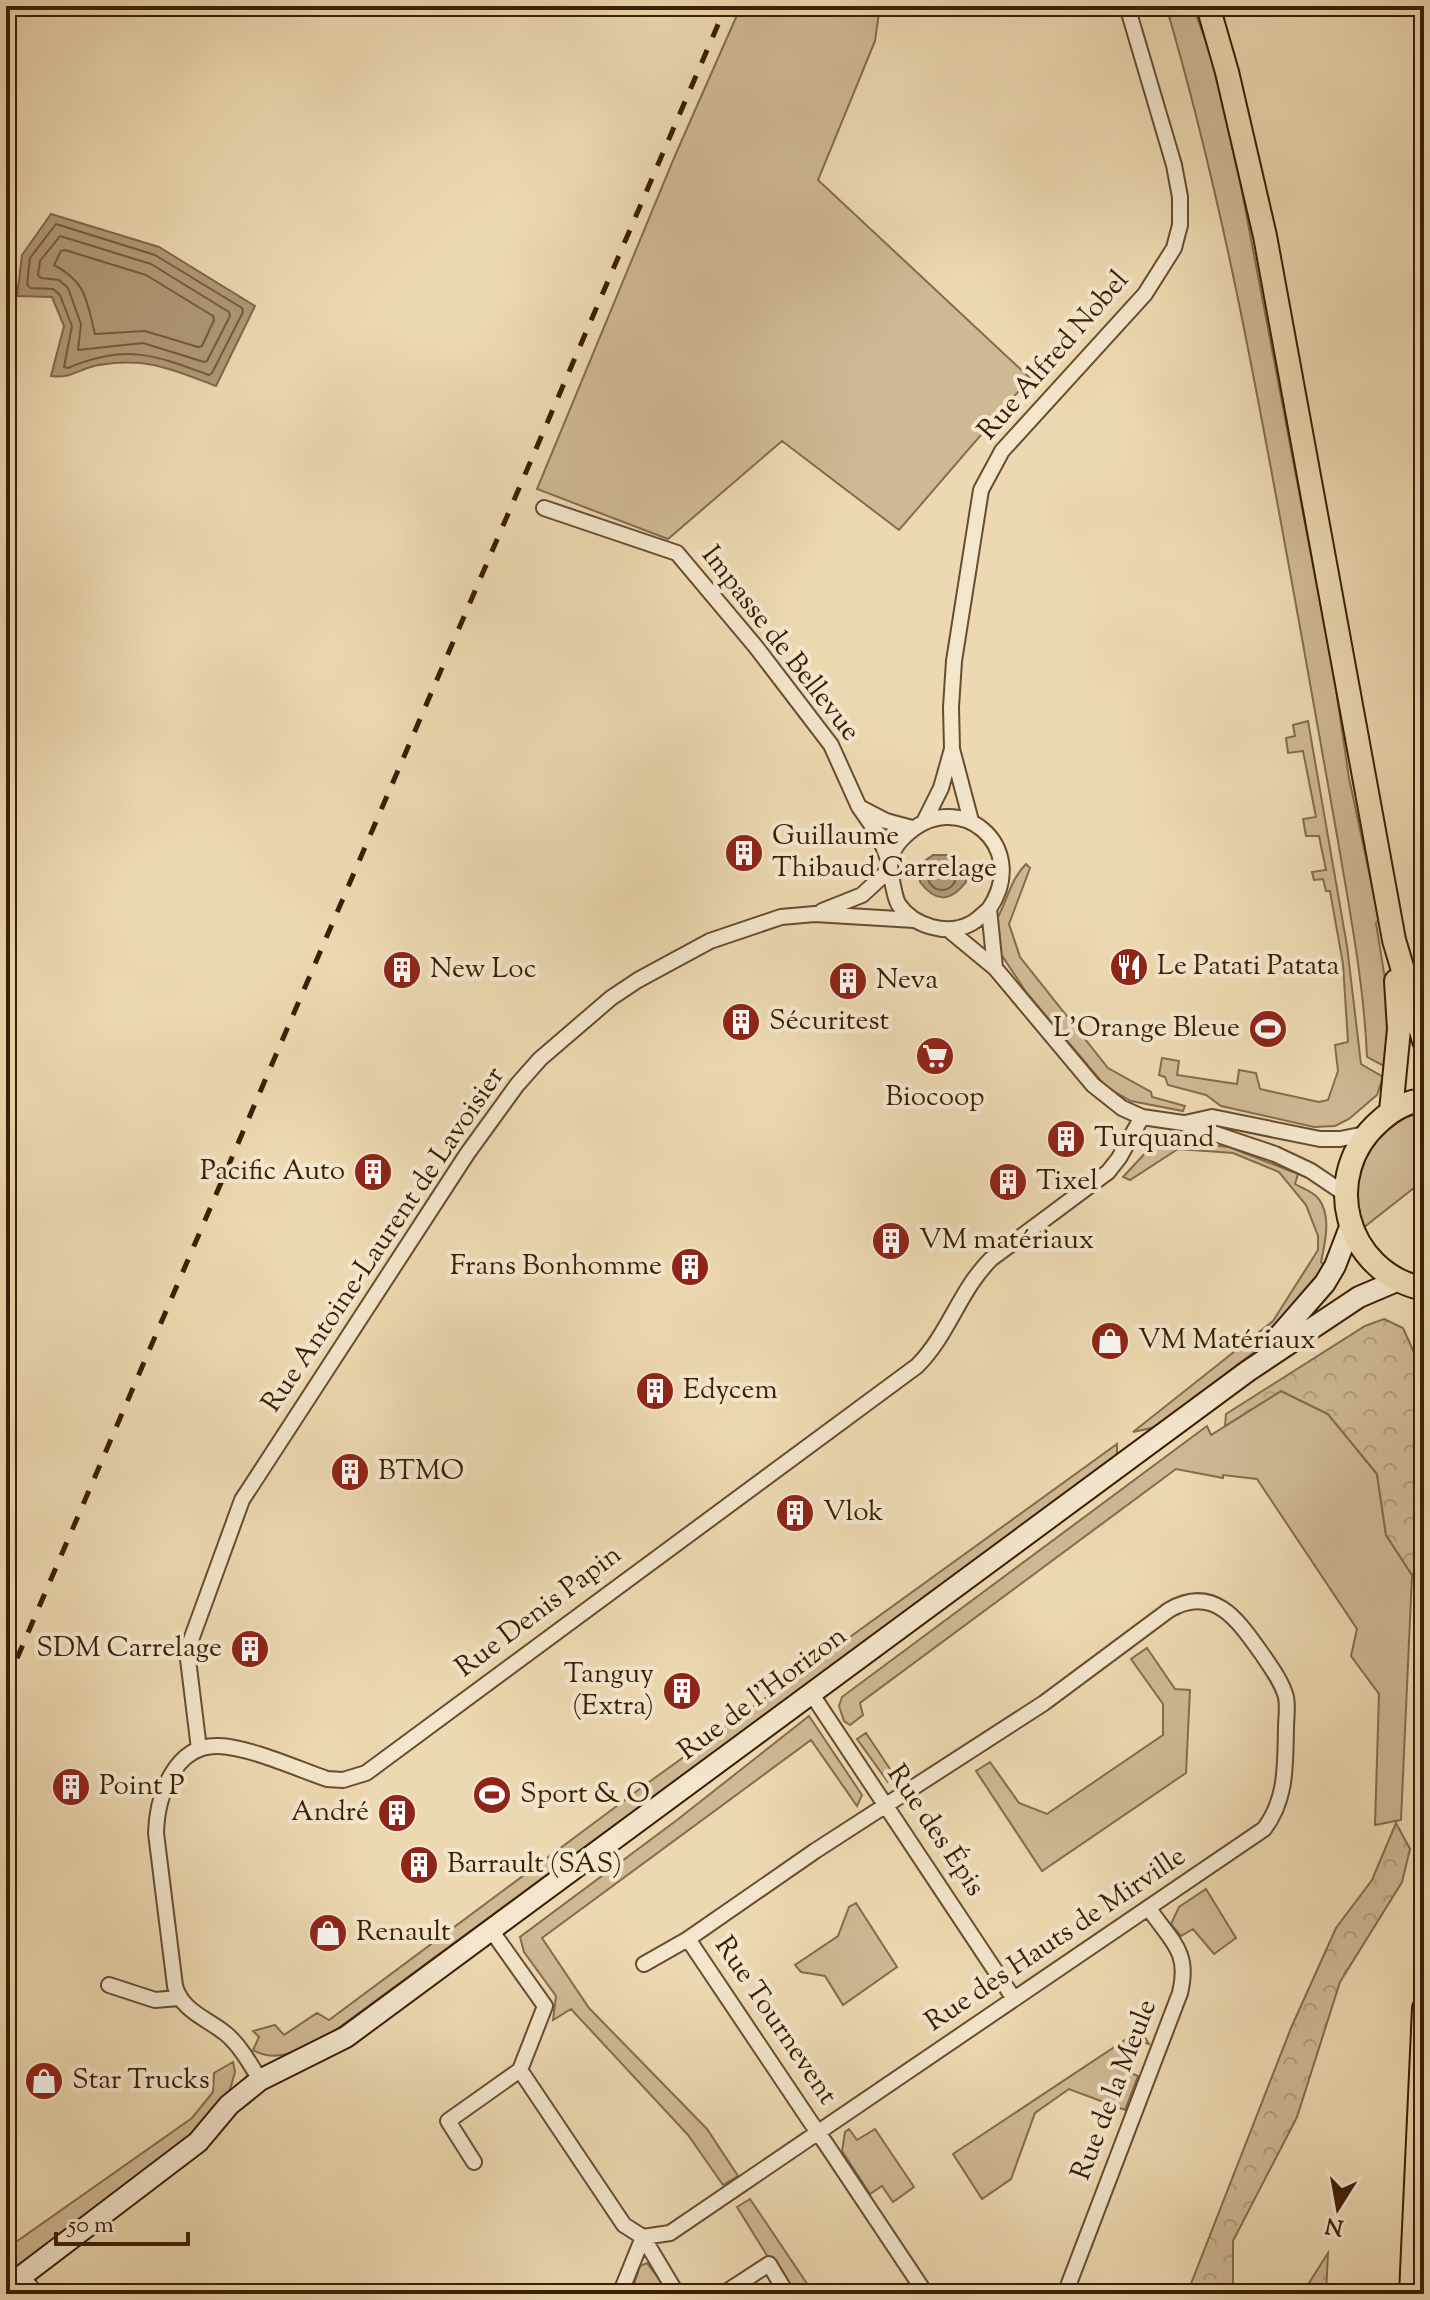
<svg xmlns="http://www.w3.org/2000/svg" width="1430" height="2300" font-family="'Sorts Mill Goudy',serif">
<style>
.green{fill:#cfb994;stroke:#846c4c;stroke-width:2}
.forest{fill:url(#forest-crowns);stroke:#846c4c;stroke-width:2}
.water{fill:#b09976;stroke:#816848;stroke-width:2}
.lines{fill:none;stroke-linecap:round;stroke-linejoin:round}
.shore{stroke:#755c3d;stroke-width:2}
.minor-casing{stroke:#674d2f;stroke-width:18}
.secondary-casing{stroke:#3a1e04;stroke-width:24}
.primary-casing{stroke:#3a1e04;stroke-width:26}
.minor{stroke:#f3e6cc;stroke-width:14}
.secondary{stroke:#f3e6cc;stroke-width:20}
.primary{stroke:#edd9b1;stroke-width:22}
.rail{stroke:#3a1e04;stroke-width:5;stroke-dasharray:14 14;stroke-linecap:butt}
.labels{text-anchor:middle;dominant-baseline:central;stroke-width:8;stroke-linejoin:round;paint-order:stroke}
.street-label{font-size:28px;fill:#3a1e04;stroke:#f3e6cc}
.poi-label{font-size:28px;fill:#3a1e04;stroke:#f3e6cc;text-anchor:start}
</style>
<defs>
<pattern id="forest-crowns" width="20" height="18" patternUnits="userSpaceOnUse" patternTransform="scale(2)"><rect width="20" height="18" fill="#cfb994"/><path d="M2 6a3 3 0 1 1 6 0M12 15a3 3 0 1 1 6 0" fill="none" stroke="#b29f7e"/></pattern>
</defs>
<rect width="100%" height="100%" fill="#edd9b1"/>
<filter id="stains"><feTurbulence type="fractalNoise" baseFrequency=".0025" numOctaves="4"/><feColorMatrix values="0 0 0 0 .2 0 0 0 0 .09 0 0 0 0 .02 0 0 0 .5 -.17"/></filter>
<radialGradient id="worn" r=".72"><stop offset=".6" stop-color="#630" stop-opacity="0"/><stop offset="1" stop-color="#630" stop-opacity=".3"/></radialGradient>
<path class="green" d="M741,6H880L875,41L818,180L1030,378L899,530L782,441L668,539L537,489L674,158Z
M1166,6H1193L1212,59L1240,181L1334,676L1349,778L1379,919L1376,923L1389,1004L1391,1063L1382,1065L1367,1057C1364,984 1350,913 1338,841C1325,770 1313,698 1300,627C1262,419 1226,209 1166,6Z
M1308,721L1347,946L1361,1064L1383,1077L1377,1095L1349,1119L1335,1126L1314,1127L1221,1106L1206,1095L1168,1085L1165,1077L1159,1075L1162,1058L1179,1061L1177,1075L1237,1084L1239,1070L1256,1073L1260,1089L1319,1102L1328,1100L1338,1071L1335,1045L1348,1042L1343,964L1330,891H1326L1323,879L1314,880L1312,872L1326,870L1319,836H1306L1303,819L1316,817L1303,751L1288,753L1286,738L1295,736L1293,725Z
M1026,864L1030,868L1009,924L1020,957L1108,1068L1151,1092L1152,1097L1185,1106L1183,1111L1131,1101L1106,1087L1026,992L1001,954L994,924C1007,904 1009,881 1026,864Z
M1424,1113V1180L1363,1228C1358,1208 1354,1186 1360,1166C1367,1143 1400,1114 1424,1113Z
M1184,1142L1229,1147L1298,1174L1295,1184C1302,1188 1313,1192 1318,1198C1332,1215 1325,1243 1321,1262L1325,1266L1284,1320L1253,1353L1156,1427L1133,1432L1273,1321L1318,1250V1236L1306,1205L1279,1172L1233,1153L1178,1149L1130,1180L1123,1177L1149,1149Z
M1281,1391L1328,1414L1377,1474L1386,1535L1412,1575L1401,1820L1375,1825L1379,1694L1351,1656L1357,1629L1257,1479L1223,1475V1478L1176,1469L860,1703L863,1715L850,1725L844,1721L839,1706L842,1697L1207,1426L1211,1435Z
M1117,1444V1456L325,2038C301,2049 278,2064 253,2050L259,2037L253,2031L275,2025L284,2035L317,2013L329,2020L645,1785Z
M1147,1648L1175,1689L1190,1690L1186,1773L1042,1871L976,1771L990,1762L1019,1803L1047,1814L1163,1735V1704L1131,1659Z
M809,1716L862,1795L857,1806L811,1740L542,1938L589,2008L707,2129L738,2176L723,2185L688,2135L571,2009L553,2020L556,1996L524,1952L520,1937L677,1820Z
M866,1733L896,1778L888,1782L857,1739Z
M1206,1889L1236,1938L1214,1954L1193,1929L1181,1936L1171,1924L1179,1907Z
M856,1903L897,1967L843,2005L825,1976L801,1972L795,1965L838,1936L849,1907Z
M1140,2030L1149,2044L1137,2041L1124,2070L1138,2076L1125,2110L1069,2089L1035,2113L1011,2179L982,2199L953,2154Z
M233,2062L235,2072L229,2093L200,2130L6,2280V2249L192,2118L213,2092L214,2073Z
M849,2129L857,2140L875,2129L914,2187L893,2202L882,2186L870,2194L842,2151L845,2132Z
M750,2199L814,2294H791L737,2207Z
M647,2263L670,2294H631L640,2266Z"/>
<path class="forest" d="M1384,1319L1403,1328L1421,1368L1419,1568L1412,1575L1386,1535L1377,1474L1328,1414L1281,1391L1225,1426L1226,1414L1365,1326Z
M1396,1823L1410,1849L1402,1882L1340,1982L1297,2117L1233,2241V2287L1229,2294H1187L1291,2028L1336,1928L1372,1880Z
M1328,2253L1326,2294H1302Z"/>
<path class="water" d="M51,214L159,247L255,306L216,386C171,369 148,357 99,365C80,368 72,379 51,376L64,326L52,297L17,296L22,255Z
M933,855H952L964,867L966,882C950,903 935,902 920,882V864Z"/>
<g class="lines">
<path class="shore" d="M56,224L155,255L242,308L243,312L212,373L209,375C153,354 125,344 68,368L64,367L72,326L60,295L53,289L30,288L27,284L30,258Z
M60,236L151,264L229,312L230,316L207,361L204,362L143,343L78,350L81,324L68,288L59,280L41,278L38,275L40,261Z
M65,250L146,275L213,316L214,320L202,346L198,347L145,331L95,334C86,299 87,283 54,265L61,251Z
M928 876a14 14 0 1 1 28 0a14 14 0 1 1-28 0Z"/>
<defs>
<path id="minor" d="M544,508L677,553L756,647L831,745L859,807L878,834L889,861
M861,808L886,821L912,828
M925,820L941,788L952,749
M971,821L952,749L951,707L954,661L981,490L1002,451L1145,294L1174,248L1180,225V197L1174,165L1127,6
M989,909C984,913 977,921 970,924C947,936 914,926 899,905C895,899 894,889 892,881C888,864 890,850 904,837C957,784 1032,846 989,909L995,968
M822,911L862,895L889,870
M949,930L995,968L1093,1085L1122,1108L1142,1117L1183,1123L1275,1154L1311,1171L1345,1194
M1185,1123L1212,1117L1320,1139H1340L1365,1134
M811,1693L1014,1999
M199,1749L187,1651L242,1500L467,1154L517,1085L540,1059L611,998L638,980L710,941L781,917L815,914L914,920
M491,1930L545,2006L520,2070L624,2225L643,2237L670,2233L1264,1829C1287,1799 1285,1765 1286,1728C1286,1719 1288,1707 1286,1697C1282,1682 1271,1667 1262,1654C1238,1620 1214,1584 1169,1610L1044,1703L815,1851L688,1939L810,2121L826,2144L926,2294
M644,1964L688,1939
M109,1985L155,2000L179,1998
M260,2080C251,2065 239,2044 225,2033C206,2018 182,2011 175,1986L156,1833C157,1797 174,1744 219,1746C249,1747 298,1769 327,1779L343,1780L366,1773L917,1366C949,1334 959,1291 991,1259L1108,1172L1119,1158L1142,1117
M474,2162L448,2121L520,2070
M21,2276L37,2294
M620,2294L643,2237L677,2294
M723,2294L769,2264L787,2294
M1065,2294L1180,1993C1190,1952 1172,1942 1150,1910"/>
<path id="secondary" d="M1271,1345L1325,1283L1335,1266L1350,1227
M6,2288L198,2142L229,2105L260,2080L346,2037L1248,1371L1359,1297L1399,1280"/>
<path id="primary" d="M1208,6L1227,72L1265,236L1394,940L1424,1041
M1424,1100C1408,1101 1392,1110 1380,1121C1319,1174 1344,1272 1424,1289
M1391,1111L1399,1029L1396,981
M1411,2294L1424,2008"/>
</defs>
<use href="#minor" class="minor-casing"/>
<use href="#secondary" class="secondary-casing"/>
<use href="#primary" class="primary-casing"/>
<use href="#minor" class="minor"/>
<use href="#secondary" class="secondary"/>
<use href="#primary" class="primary"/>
<path class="rail" d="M6,1684L726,6"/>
</g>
<defs>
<symbol id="building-disc" viewBox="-11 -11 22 22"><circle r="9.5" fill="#8f2418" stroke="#f3e6cc"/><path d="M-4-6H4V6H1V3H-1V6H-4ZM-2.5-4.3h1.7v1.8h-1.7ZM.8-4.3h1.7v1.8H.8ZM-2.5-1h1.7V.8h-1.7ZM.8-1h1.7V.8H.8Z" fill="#fff"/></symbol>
<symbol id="restaurant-disc" viewBox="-11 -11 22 22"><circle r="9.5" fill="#8f2418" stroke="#f3e6cc"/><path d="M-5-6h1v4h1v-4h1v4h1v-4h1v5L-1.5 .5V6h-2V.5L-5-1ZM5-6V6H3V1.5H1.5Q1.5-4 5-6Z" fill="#fff"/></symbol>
<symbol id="stadium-disc" viewBox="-11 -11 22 22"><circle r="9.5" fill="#8f2418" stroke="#f3e6cc"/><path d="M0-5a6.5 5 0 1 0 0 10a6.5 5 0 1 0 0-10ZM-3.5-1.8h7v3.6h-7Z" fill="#fff"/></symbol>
<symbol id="supermarket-disc" viewBox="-11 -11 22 22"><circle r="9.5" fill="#8f2418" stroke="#f3e6cc"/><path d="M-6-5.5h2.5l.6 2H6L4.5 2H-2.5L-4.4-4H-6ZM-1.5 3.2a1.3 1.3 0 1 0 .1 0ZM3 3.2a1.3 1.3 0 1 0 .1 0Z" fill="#fff"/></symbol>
<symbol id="shop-disc" viewBox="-11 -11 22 22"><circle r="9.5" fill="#8f2418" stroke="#f3e6cc"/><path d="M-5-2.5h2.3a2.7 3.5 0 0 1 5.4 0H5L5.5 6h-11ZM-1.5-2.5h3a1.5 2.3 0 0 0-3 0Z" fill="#fff"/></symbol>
</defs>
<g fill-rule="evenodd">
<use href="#building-disc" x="722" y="831" width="44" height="44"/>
<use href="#restaurant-disc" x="1107" y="945" width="44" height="44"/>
<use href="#building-disc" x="380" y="948" width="44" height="44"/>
<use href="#building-disc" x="826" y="959" width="44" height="44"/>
<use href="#building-disc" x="719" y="1000" width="44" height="44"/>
<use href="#stadium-disc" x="1246" y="1007" width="44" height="44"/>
<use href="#supermarket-disc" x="913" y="1034" width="44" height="44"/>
<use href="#building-disc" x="1044" y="1117" width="44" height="44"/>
<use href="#building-disc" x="351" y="1150" width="44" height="44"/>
<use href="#building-disc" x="986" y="1160" width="44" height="44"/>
<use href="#building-disc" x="869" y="1219" width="44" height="44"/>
<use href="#building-disc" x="668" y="1245" width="44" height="44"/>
<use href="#shop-disc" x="1088" y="1319" width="44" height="44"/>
<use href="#building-disc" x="633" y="1369" width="44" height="44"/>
<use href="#building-disc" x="328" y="1450" width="44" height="44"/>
<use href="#building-disc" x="773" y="1491" width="44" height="44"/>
<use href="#building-disc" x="228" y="1627" width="44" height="44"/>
<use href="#building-disc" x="660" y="1669" width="44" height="44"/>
<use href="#building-disc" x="49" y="1765" width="44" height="44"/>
<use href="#stadium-disc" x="470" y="1773" width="44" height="44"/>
<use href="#building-disc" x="375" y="1791" width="44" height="44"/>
<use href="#building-disc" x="397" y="1843" width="44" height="44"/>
<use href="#shop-disc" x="306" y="1911" width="44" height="44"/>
<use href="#shop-disc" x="22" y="2059" width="44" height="44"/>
</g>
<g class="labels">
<g class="street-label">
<text transform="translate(1054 356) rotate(-49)">Rue Alfred Nobel</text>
<text transform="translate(780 644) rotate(52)">Impasse de Bellevue</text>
<text transform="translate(384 1240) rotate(-56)">Rue Antoine-Laurent de Lavoisier</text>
<text transform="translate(539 1612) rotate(-37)">Rue Denis Papin</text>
<text transform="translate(763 1694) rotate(-37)">Rue de l'Horizon</text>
<text transform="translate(935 1831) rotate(56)">Rue des Épis</text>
<text transform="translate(1056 1940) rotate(-34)">Rue des Hauts de Mirville</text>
<text transform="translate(775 2021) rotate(56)">Rue Tournevent</text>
<text transform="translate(1115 2090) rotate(-69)">Rue de la Meule</text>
</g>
<g class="poi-label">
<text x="772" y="837">Guillaume<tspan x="772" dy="32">Thibaud Carrelage</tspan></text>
<text x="1157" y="967">Le Patati Patata</text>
<text x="430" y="970">New Loc</text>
<text x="876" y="981">Neva</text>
<text x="769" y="1022">Sécuritest</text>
<text x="1240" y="1029" text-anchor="end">L'Orange Bleue</text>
<text x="935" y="1098" text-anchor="middle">Biocoop</text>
<text x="1094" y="1139">Turquand</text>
<text x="345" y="1172" text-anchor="end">Pacific Auto</text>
<text x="1036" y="1182">Tixel</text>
<text x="919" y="1241">VM matériaux</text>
<text x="662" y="1267" text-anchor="end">Frans Bonhomme</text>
<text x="1138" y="1341">VM Matériaux</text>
<text x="683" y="1391">Edycem</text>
<text x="378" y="1472">BTMO</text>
<text x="823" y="1513">Vlok</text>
<text x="222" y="1649" text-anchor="end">SDM Carrelage</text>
<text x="654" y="1675" text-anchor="end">Tanguy<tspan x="654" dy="32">(Extra)</tspan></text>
<text x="99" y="1787">Point P</text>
<text x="520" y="1795">Sport &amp; O</text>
<text x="369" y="1813" text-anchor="end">André</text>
<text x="447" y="1865">Barrault (SAS)</text>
<text x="356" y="1933">Renault</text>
<text x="72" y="2081">Star Trucks</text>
</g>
</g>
<rect width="1430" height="2300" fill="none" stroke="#edd9b1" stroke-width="32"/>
<rect x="8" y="8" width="1414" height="2284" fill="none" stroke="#3a1e04" stroke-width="4"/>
<rect x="16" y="16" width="1398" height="2268" fill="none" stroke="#3a1e04" stroke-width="2"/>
<g transform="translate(1338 2208) rotate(191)" stroke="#f3e6cc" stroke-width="6" paint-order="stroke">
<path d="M0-6L14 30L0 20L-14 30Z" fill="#3a1e04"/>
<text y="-12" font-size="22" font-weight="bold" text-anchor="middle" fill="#3a1e04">N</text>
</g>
<path d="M56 2232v12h132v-12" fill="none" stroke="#3a1e04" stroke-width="4"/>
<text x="68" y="2232" font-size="24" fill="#3a1e04" stroke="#f3e6cc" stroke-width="6" paint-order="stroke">50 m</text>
<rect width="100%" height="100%" filter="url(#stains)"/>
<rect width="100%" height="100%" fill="url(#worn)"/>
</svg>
